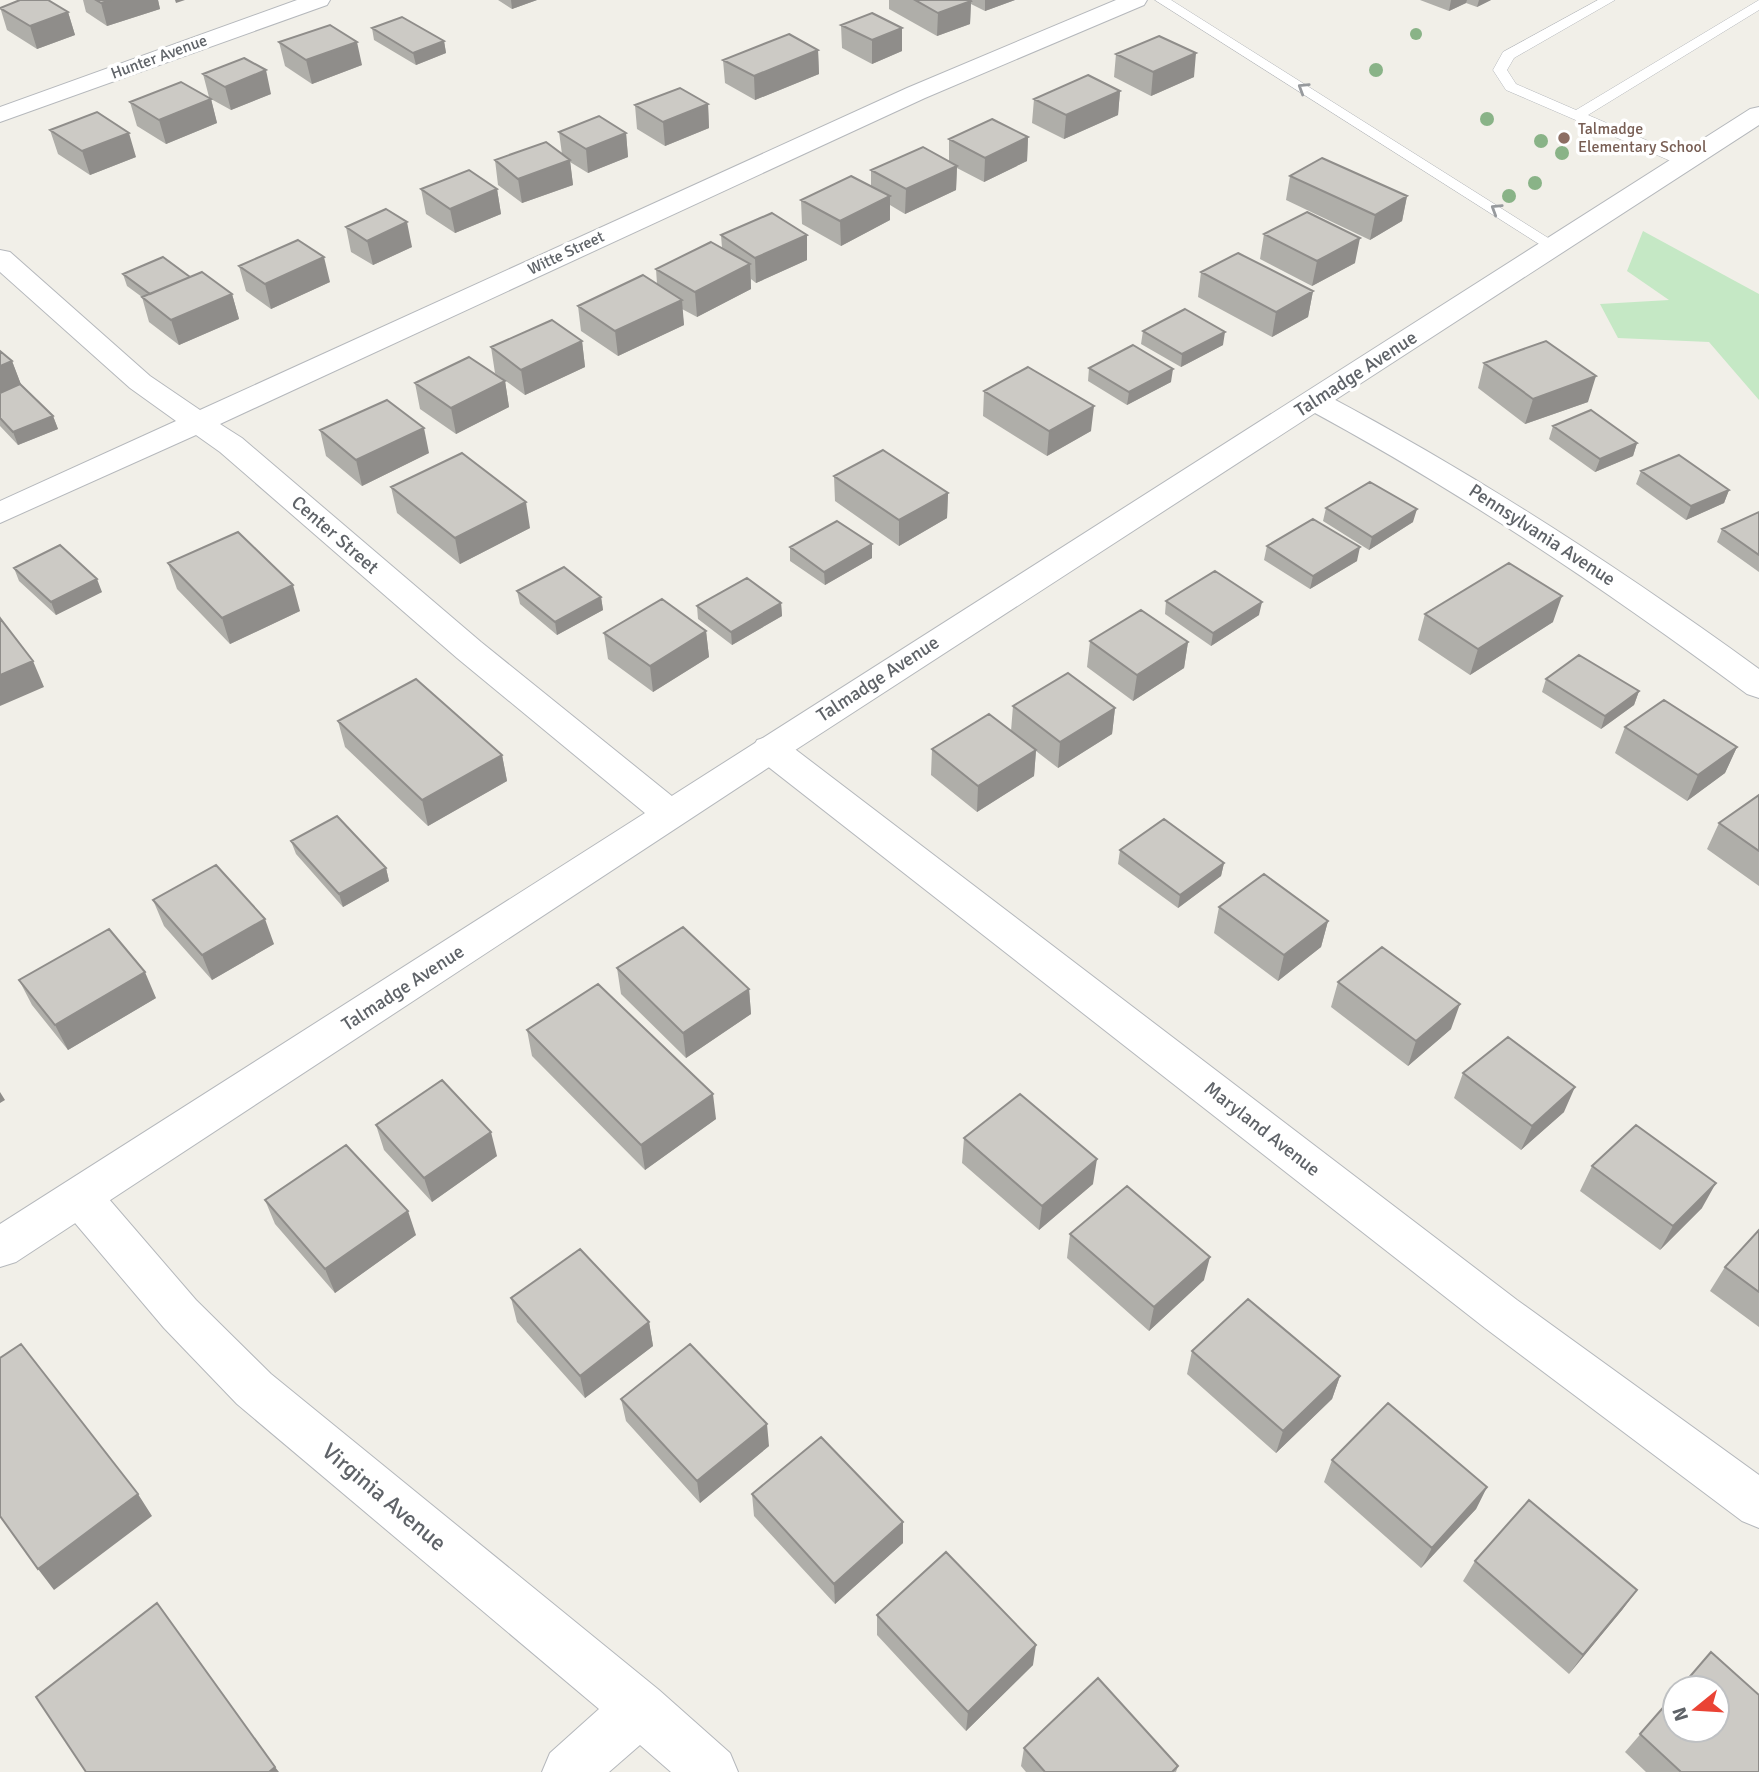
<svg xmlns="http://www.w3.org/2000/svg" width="1759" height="1772" font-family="Signika,sans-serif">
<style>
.green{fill:#c5e8c5}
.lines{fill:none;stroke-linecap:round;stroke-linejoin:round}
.service-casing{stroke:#b5b8bc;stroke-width:1}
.minor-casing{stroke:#b5b8bc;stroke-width:2}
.tertiary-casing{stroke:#b5b8bc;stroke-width:2}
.service{fill:#fff;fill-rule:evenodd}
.minor{fill:#fff;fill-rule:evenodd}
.tertiary{fill:#fff;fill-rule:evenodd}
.tree{fill:#89b387}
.wall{fill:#afaea9}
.shaded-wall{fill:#8f8d8a}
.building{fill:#cccac5;stroke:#8f8d8a;stroke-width:2}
.oneway{stroke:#979a9d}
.education-dot{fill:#8d6e63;stroke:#fff;stroke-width:2.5}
.labels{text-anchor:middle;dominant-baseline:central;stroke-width:7;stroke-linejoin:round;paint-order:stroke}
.far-street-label{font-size:16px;fill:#5f6368;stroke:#fff}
.far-education-label{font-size:16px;fill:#785e54;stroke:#fff;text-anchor:start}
.street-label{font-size:19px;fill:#5f6368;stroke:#fff}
.near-street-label{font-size:23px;fill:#5f6368;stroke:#fff}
</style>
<rect width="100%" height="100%" fill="#f1efe8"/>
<path class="green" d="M1643,231L1759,294V400L1709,342L1618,338L1600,304L1669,300L1627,271Z"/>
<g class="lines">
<defs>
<path id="service" d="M1155,0H1171L1561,246L1559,249H1547Z
M1598,0H1615L1514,58L1507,70L1516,84L1576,110L1759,0V10L1588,115L1690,159L1693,162L1690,165H1680L1506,90L1493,70L1503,52Z"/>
<path id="minor" d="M297,0H330L327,5L0,122V107Z
M1116,0H1147L1144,5L925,98L220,424L242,438L481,642L683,805L689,814L683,823L670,827L657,823L457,658L220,452L196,435L0,523V501L176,421L130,388L0,272V250L10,252L150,376L200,410L907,88Z
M1315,392L1326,395C1477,475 1620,568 1759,669V698L1747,694C1605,589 1460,491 1304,407L1300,401L1304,395Z
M770,736L783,740L1517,1300L1759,1475V1528L1742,1521L1485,1328L757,758L752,749L757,740Z
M80,1178L96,1184L196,1300L271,1374L659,1690L730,1753L738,1772H671L640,1745L609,1772H542L550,1753L599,1709L237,1404L164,1328L64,1210L58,1197L64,1184Z"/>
<path id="tertiary" d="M1759,107V125L783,758L16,1262L0,1267V1224L1750,109Z"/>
</defs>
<use href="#service" class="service-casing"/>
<use href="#minor" class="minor-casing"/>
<use href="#tertiary" class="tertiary-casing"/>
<use href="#service" class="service"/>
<use href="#minor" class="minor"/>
<use href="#tertiary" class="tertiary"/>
</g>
<g class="tree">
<circle cx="1416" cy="34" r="6"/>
<circle cx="1376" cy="70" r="7"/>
<circle cx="1487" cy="119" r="7"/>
<circle cx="1541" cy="141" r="7"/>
<circle cx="1562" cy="153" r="7"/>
<circle cx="1535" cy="183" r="7"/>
<circle cx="1509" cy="196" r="7"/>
</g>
<path class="wall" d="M83,0H158L160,9L107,26L86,12Z
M498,0H537L512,9Z
M889,0H1015L985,11L971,4L970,24L937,36L889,9Z
M1420,0H1491L1477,7L1466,3L1449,11Z
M0,7L68,12L75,35L37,49L7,30Z
M841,25L902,28V51L872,64L842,48Z
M372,28L444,41L446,53L416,65L374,40Z
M279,42L362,65L312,84L285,66Z
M818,50L819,74L755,100L725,83L723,60Z
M1116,54L1194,77L1151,96L1114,77Z
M203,74L271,94L231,110L211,99L217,123L166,144L137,126L130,102L209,97Z
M1120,91L1118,115L1064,139L1032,123L1034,99Z
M708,104L709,128L665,146L637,129L635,105Z
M50,130L136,157L90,175L58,154Z
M559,132L626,133L628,157L588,173L570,162L573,185L522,203L498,185L495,160L562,154Z
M1028,137L1027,161L984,182L957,168L956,190L905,214L890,205V220L841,246L802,224L801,200L871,186V170L949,161V139Z
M1290,176L1407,196L1402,221L1370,240L1286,200Z
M421,189H497L501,214L455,233L426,214Z
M346,227L412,247L373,265L351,252Z
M1264,234L1355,263L1312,286L1260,259Z
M721,235H807V260L756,283L751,279V289L697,317L682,309L684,325L618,356L581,331L578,306L657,284L656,269L722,248Z
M239,266L330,282L271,309L246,291Z
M1201,272L1313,291L1308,317L1272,337L1198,297Z
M123,274L190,277L232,294L239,319L179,345L149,322L142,297L127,286Z
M1143,331L1223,345L1181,367L1141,344Z
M582,341L585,367L525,395L495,373L491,347Z
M0,351L12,361L21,385L53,416L58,429L18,445L0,426Z
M1484,363L1588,402L1525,424L1478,388Z
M1089,368L1171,382L1127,405L1088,381Z
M505,381L509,407L456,434L420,409L415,383Z
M984,391L1091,431L1047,456L983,416Z
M1553,426L1637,443L1633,456L1595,472L1549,439Z
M320,430L429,453L362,486L326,456Z
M1641,471L1729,490L1724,503L1686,520L1636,484Z
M834,476L948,493L947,518L899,546L835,501Z
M391,487L530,528L460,564L397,513Z
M1326,508L1413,522L1369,550L1323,521Z
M1759,512V572L1717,542L1722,529Z
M872,544V558L825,585L790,561V547Z
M1267,546L1357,561L1310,589L1264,560Z
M168,563L300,611L230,644L177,589Z
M14,568L102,592L56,615L19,581Z
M517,591L601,597L603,610L557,635L520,604Z
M1166,601L1259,615L1211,646L1165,614Z
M781,603L782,616L732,645L698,619L697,606Z
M1425,614L1553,622L1470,675L1418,640Z
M706,631L709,657L653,692L608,659L604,633Z
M1090,641L1188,642L1184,668L1133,701L1087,667Z
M1546,679L1639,691L1634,705L1601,729L1542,692Z
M1013,706L1115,708L1112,734L1058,768L1036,751L1034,776L977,812L931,775L932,749L1011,731Z
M338,721L502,755L507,781L428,826L345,747Z
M1625,727L1737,747L1725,773L1687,801L1615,753Z
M1759,795V886L1707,849L1719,823Z
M291,841L386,868L389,881L343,907L296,854Z
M1120,850L1224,863L1221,876L1178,908L1118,864Z
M153,900L274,944L212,980L164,926Z
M1219,907L1328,921L1321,947L1278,981L1214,933Z
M617,968L749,989L751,1014L686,1058L621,994Z
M19,980L156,998L68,1050L32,1005Z
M1338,982L1451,1029L1408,1066L1331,1007Z
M527,1030L716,1119L645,1170L532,1056Z
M1463,1073L1564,1112L1521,1150L1454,1098Z
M376,1125L497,1156L432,1202L384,1150Z
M964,1138L1093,1184L1039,1230L962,1163Z
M1592,1166L1702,1208L1660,1250L1580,1191Z
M265,1200L416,1235L335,1293L275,1224Z
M1759,1230V1327L1710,1291L1725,1267Z
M1070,1234L1204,1280L1149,1331L1067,1258Z
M511,1298L649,1322L653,1346L585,1398L517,1322Z
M1192,1351L1340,1376L1332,1399L1276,1453L1187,1374Z
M621,1399L769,1446L700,1503L626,1421Z
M1332,1460L1487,1487L1476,1509L1421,1568L1324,1482Z
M752,1494L903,1543L835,1604L754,1516Z
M1475,1561L1637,1590L1622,1610L1569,1674L1463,1581Z
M877,1615L1033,1665L966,1731L877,1635Z
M1675,1694L1759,1772H1646L1625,1752Z
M1024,1748L1178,1766L1176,1772H1026L1021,1766Z"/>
<path class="shaded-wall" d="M111,0H158L160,9L107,26L101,3Z
M175,0H185L176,3Z
M511,0H537L512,9Z
M985,0H1015L985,11Z
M1451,0H1467L1466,3L1449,11Z
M1479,0H1491L1477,7Z
M971,1L970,24L937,36L938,13Z
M68,12L75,35L37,49L30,26Z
M902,28V51L872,64V40Z
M444,41L446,53L416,65L413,53Z
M357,42L362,65L312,84L306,60Z
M818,50L819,74L755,100L754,76Z
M1196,53L1194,77L1151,96L1153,72Z
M266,70L271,94L231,110L225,87Z
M1120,91L1118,115L1064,139L1066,115Z
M211,99L217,123L166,144L159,120Z
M708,104L709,128L665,146L663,122Z
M129,133L136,157L90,175L82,151Z
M626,133L628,157L588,173L586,149Z
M1028,137L1027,161L984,182L985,158Z
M570,160L573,185L522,203L518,179Z
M957,166L956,190L905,214L906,189Z
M497,189L501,214L455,233L450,209Z
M890,196V220L841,246L840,221Z
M1407,196L1402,221L1370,240L1375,215Z
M407,222L412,247L373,265L367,241Z
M807,235V260L756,283L755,258Z
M1360,238L1355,263L1312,286L1317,261Z
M324,257L330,282L271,309L265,284Z
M750,264L751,289L697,317L695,292Z
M1313,291L1308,317L1272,337L1276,312Z
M232,294L239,319L179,345L171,320Z
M682,300L684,325L618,356L615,331Z
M1225,332L1223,345L1181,367L1182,354Z
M582,341L585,367L525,395L521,370Z
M12,361L22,387L0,396V366Z
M1173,369L1171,382L1127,405L1129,392Z
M1596,376L1588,402L1525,424L1533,399Z
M505,381L509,407L456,434L451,408Z
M1094,406L1091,431L1047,456L1049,431Z
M53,416L58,429L18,445L13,432Z
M424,428L429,453L362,486L356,460Z
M1637,443L1633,456L1595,472L1600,459Z
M1729,490L1724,503L1686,520L1691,506Z
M948,493L947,518L899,546V520Z
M526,502L530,528L460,564L455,538Z
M1417,509L1413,522L1369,550L1372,537Z
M872,544V558L825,585L824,572Z
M1360,547L1357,561L1310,589L1313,576Z
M97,579L102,592L56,615L51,602Z
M293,585L300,611L230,644L222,618Z
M1562,596L1553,622L1470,675L1478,649Z
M601,597L603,610L557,635L555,622Z
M1262,602L1259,615L1211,646L1213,633Z
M781,603L782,616L732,645L731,632Z
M706,631L709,657L653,692L650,666Z
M1188,642L1184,668L1133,701L1137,675Z
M33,661L44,687L0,706V675Z
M1639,691L1634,705L1601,729L1605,716Z
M1115,708L1112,734L1058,768L1060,742Z
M1737,747L1725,773L1687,801L1698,775Z
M1036,750L1034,776L977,812L978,786Z
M502,755L507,781L428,826L422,800Z
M1224,863L1221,876L1178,908L1180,895Z
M386,868L389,881L343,907L339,894Z
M265,919L274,944L212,980L202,955Z
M1328,921L1321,947L1278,981L1284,955Z
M145,972L156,998L68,1050L55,1025Z
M749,989L751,1014L686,1058L683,1033Z
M1460,1004L1451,1029L1408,1066L1416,1041Z
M1575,1087L1564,1112L1521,1150L1532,1126Z
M0,1092L5,1100L0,1103Z
M713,1094L716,1119L645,1170L641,1145Z
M491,1132L497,1156L432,1202L424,1178Z
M1097,1159L1093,1184L1039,1230L1042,1206Z
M1716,1183L1702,1208L1660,1250L1673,1226Z
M408,1211L416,1235L335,1293L325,1269Z
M1210,1257L1204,1280L1149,1331L1154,1307Z
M649,1322L653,1346L585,1398L580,1376Z
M1340,1376L1332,1399L1276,1453L1283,1431Z
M767,1424L769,1446L700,1503L697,1481Z
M1487,1487L1476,1509L1421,1568L1432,1548Z
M138,1494L152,1516L54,1590L38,1569Z
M903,1522V1543L835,1604L834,1584Z
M1637,1590L1622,1610L1569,1674L1583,1655Z
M1036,1645L1033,1665L966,1731L968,1712Z
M275,1767L279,1772H269Z"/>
<path class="building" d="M20,0H48L68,12L30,26L0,8Z
M96,0H111L101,3Z
M915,0H970L971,1L938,13Z
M872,13L902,28L872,40L841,25Z
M402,17L444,41L413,53L372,28Z
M330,25L357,42L306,60L279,42Z
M789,34L818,50L754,76L723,60Z
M1159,36L1196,53L1153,72L1116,54Z
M244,58L266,70L225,87L203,74Z
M1088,75L1120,91L1066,115L1034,99Z
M181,82L211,99L159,120L130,102Z
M680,88L708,104L663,122L635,105Z
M97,112L129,133L82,151L50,130Z
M599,116L626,133L586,149L559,132Z
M992,119L1028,137L985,158L949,139Z
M546,142L570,160L518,179L495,160Z
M923,147L957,166L906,189L871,170Z
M1322,158L1407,196L1375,215L1290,176Z
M469,170L497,189L450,209L421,189Z
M851,176L890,196L840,221L801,200Z
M386,209L407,222L367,241L346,227Z
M1307,212L1360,238L1317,261L1264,234Z
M772,213L807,235L755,258L721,235Z
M298,240L324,257L265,284L239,266Z
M711,242L750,264L695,292L656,269Z
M1238,253L1313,291L1276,312L1201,272Z
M163,257L190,277L150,294L123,274Z
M202,272L232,294L171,320L142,297Z
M643,275L682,300L615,331L578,306Z
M1185,309L1225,332L1182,354L1143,331Z
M552,320L582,341L521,370L491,347Z
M1546,341L1596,376L1533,399L1484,363Z
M1133,345L1173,369L1129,392L1089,368Z
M0,351L12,361L0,366Z
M469,357L505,381L451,408L415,383Z
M1028,367L1094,406L1049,431L984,391Z
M20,384L53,416L13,432L0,418V393Z
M387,400L424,428L356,460L320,430Z
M1591,410L1637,443L1600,459L1553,426Z
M883,450L948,493L899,520L834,476Z
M462,453L526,502L455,538L391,487Z
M1679,455L1729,490L1691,506L1641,471Z
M1370,482L1417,509L1372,537L1326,508Z
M1759,512V555L1722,529Z
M1313,519L1360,547L1313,576L1267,546Z
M837,521L872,544L824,572L790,547Z
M238,532L293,585L222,618L168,563Z
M60,545L97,579L51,602L14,568Z
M1509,563L1562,596L1478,649L1425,614Z
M564,567L601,597L555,622L517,591Z
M1215,571L1262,602L1213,633L1166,601Z
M747,578L781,603L731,632L697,606Z
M662,599L706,631L650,666L604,633Z
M1141,610L1188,642L1137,675L1090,641Z
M0,618L33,661L0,675Z
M1579,655L1639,691L1605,716L1546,679Z
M1068,673L1115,708L1060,742L1013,706Z
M416,679L502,755L422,800L338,721Z
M1664,700L1737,747L1698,775L1625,727Z
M989,714L1036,750L978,786L932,749Z
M1759,795V851L1719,823Z
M337,816L386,868L339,894L291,841Z
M1164,819L1224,863L1180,895L1120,850Z
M216,865L265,919L202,955L153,900Z
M1264,874L1328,921L1284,955L1219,907Z
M683,927L749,989L683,1033L617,968Z
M109,929L145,972L55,1025L19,980Z
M1382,947L1460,1004L1416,1041L1338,982Z
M598,984L713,1094L641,1145L527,1030Z
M1508,1037L1575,1087L1532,1126L1463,1073Z
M442,1080L491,1132L424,1178L376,1125Z
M1020,1094L1097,1159L1042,1206L964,1138Z
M1636,1125L1716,1183L1673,1226L1592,1166Z
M346,1145L408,1211L325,1269L265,1200Z
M1127,1186L1210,1257L1154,1307L1070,1234Z
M1759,1230V1292L1725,1267Z
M580,1249L649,1322L580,1376L511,1298Z
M1248,1299L1340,1376L1283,1431L1192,1351Z
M21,1344L138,1494L38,1569L0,1516V1358Z
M690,1344L767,1424L697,1481L621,1399Z
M1388,1403L1487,1487L1432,1548L1332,1460Z
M821,1437L903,1522L834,1584L752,1494Z
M1529,1500L1637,1590L1583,1655L1475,1561Z
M946,1552L1036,1645L968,1712L877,1615Z
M157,1603L275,1767L269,1772H86L36,1697Z
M1711,1652L1759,1695V1772H1681L1640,1734L1675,1694V1730H1717V1688H1680Z
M1098,1678L1178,1766L1172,1772H1045L1024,1748Z"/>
<defs><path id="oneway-chevron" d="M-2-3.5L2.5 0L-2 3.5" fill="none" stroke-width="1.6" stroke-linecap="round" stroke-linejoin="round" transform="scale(1.75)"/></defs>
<g class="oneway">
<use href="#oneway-chevron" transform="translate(1303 88) rotate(-148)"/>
<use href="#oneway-chevron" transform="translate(1496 209) rotate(-148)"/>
</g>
<circle class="education-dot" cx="1564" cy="138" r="7"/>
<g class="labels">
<g class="far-street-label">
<text transform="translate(159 57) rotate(-20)">Hunter Avenue</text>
<text transform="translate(566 253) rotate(-25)">Witte Street</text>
</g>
<g class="far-education-label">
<text x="1578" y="129">Talmadge<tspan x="1578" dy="18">Elementary School</tspan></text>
</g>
<g class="street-label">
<text transform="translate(1356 374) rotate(-33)">Talmadge Avenue</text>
<text transform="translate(335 535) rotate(41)">Center Street</text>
<text transform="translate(1542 535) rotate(33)">Pennsylvania Avenue</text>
<text transform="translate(878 679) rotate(-33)">Talmadge Avenue</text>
<text transform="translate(403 988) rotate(-33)">Talmadge Avenue</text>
<text transform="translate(1262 1129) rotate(38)">Maryland Avenue</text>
</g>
<g class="near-street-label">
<text transform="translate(384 1497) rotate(40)">Virginia Avenue</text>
</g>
</g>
<g transform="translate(1696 1709) rotate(252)"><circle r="33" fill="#ffffff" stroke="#bfc1c3" stroke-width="2"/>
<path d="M0-5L12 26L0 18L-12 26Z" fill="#ea4335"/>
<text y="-10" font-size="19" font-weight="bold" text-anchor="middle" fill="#5f6368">N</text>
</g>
</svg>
